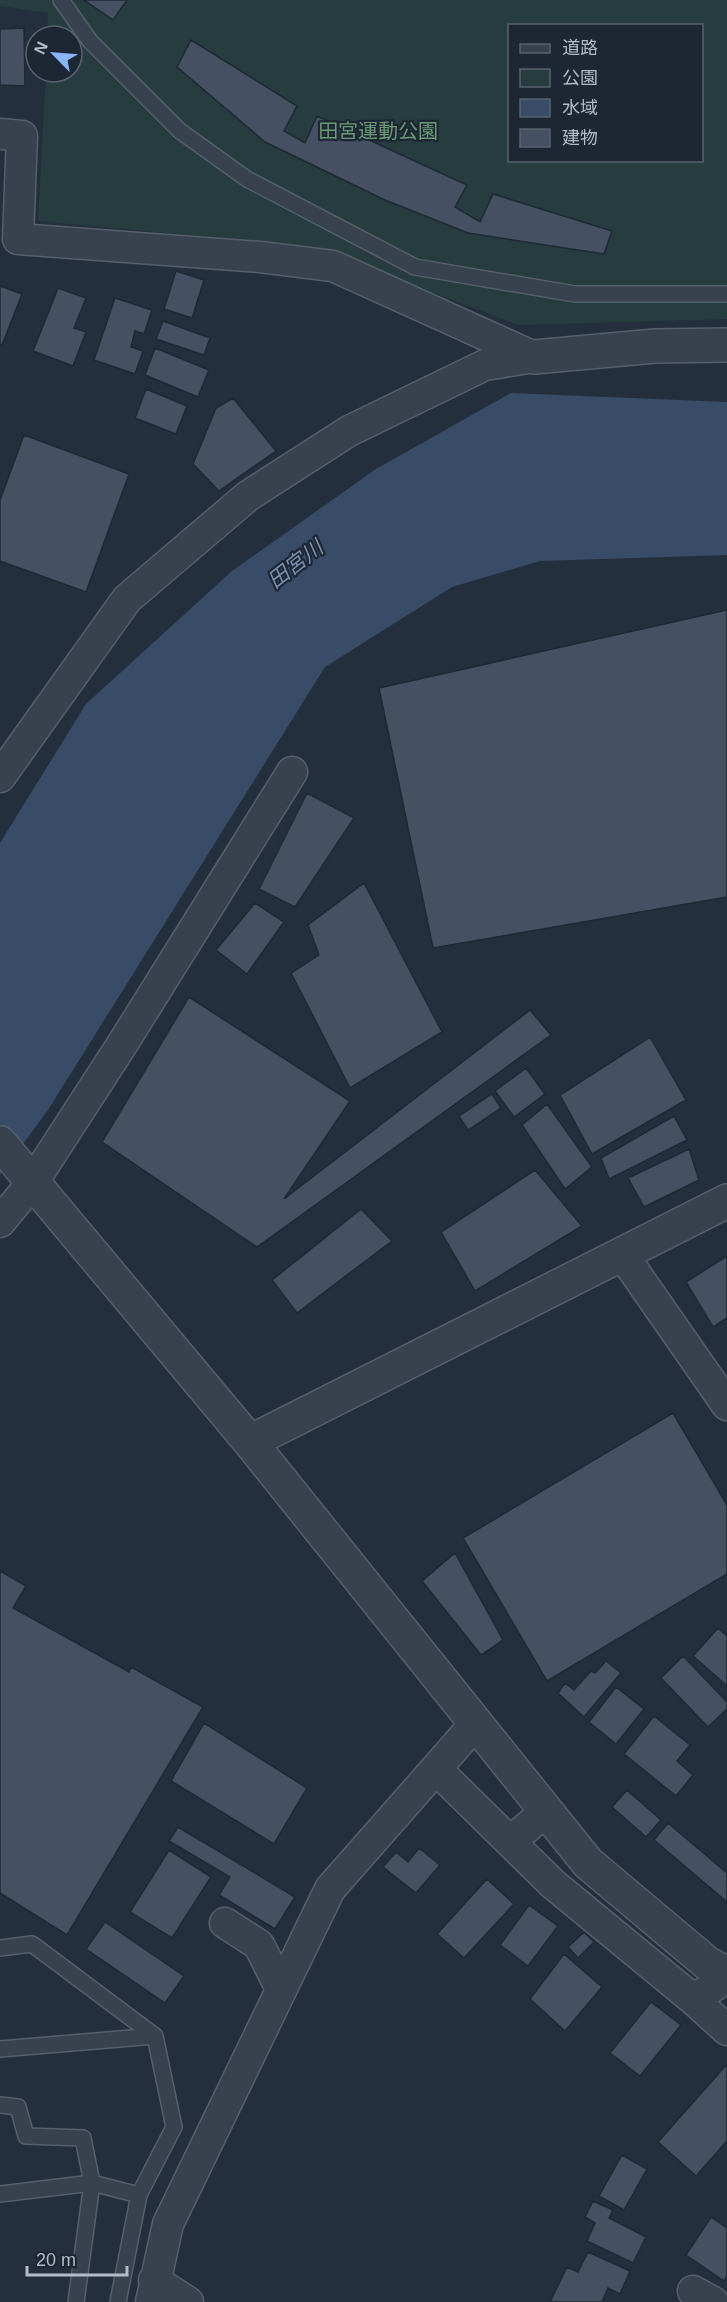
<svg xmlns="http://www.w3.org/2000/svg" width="727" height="2302" font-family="Arial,'Noto Sans JP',sans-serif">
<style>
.green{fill:#263c3f;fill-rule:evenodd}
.water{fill:#394c67}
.building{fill:#455162;stroke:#1f2835;stroke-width:1.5}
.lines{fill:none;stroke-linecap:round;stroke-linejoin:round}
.service-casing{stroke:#565f6c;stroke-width:18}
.minor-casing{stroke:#565f6c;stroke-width:33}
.tertiary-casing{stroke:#565f6c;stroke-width:36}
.service{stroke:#38414e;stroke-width:15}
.minor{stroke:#38414e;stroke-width:30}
.tertiary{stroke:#38414e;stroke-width:33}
.labels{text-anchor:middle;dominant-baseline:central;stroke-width:4.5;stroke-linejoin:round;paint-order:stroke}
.park-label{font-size:20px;fill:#6b9a76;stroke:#1d2633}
.water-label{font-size:21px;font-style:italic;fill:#7c92b1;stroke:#1d2633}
</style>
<rect width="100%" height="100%" fill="#242f3e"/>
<path class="green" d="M0,0H727V319L518,325L314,247L38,221L46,72H72V36H47L48,13L0,6ZM510,26H702V160H510Z"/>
<path class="water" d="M511,393L727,402V555L540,561L452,587L325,667L48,1110L0,1175V843L86,704L232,571L376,469Z"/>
<path class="building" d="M84,0H127L113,20Z
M24,28L25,86L0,85V29Z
M191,40L297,106L284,131L305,143L317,116L467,185L455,207L480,222L493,194L612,231L604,254L468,233L385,200L265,142L177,67Z
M176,271L204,280L192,318L164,309Z
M0,286L22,294L2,345H0Z
M58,288L86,298L74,328L86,332L73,366L33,351Z
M115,298L152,310L144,334L135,331L131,347L143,351L135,374L94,360Z
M163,321L210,338L204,355L156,339Z
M155,348L209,370L198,397L145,375Z
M146,389L187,406L176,434L135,418Z
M233,398L276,451L219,491L193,464L216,408Z
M24,435L129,474L86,592L0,561V500Z
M727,610V897L433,948L379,688Z
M307,793L354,818L295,907L259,889Z
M364,883L442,1032L350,1088L291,973L319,955L308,925Z
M255,903L284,922L247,974L216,950Z
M189,997L350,1101L284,1199L530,1010L551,1035L257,1247L102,1142Z
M650,1037L686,1100L592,1154L560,1095Z
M526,1068L545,1094L514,1117L495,1091Z
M492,1094L501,1108L468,1130L459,1116Z
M547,1104L592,1167L565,1189L522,1125Z
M674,1116L687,1140L609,1179L601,1158Z
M689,1149L699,1180L644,1207L628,1178Z
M535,1170L582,1226L475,1291L441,1232Z
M361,1209L392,1241L297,1313L272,1280Z
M727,1256V1318L713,1327L686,1282Z
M673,1413L727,1505V1574L547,1681L463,1538Z
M455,1553L503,1640L481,1655L422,1581Z
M0,1571L26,1586L13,1608L129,1672L131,1667L203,1707L67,1935L0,1893Z
M718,1628L727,1636V1686L693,1656Z
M683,1656L727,1702V1709L708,1727L661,1678Z
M606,1661L621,1673L584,1717L558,1693L565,1683L574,1690L591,1671L595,1673Z
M616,1687L644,1709L616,1744L589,1722Z
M654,1716L690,1745L677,1761L693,1775L676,1796L624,1754Z
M204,1723L307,1788L274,1844L171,1781Z
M627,1790L661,1820L646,1837L612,1807Z
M668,1823L727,1873V1902L654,1840Z
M178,1827L295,1897L275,1929L219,1895L230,1877L169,1841Z
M419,1848L440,1865L416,1893L383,1867L396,1852L408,1862Z
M169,1850L211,1877L172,1938L130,1912Z
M487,1879L514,1904L464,1958L437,1934Z
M529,1905L558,1926L528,1966L500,1945Z
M105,1922L184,1976L165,2003L86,1949Z
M584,1932L594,1942L578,1958L568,1947Z
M564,1954L602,1987L565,2031L530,1999Z
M651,2002L681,2025L640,2076L610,2053Z
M727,2064V2141L696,2176L658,2142Z
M622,2155L647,2169L624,2210L599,2196Z
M593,2201L613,2210L609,2218L646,2237L633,2263L587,2241L595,2223L585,2217Z
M711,2217L727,2228V2276L724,2281L686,2255Z
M588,2252L630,2271L620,2294L608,2288L602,2302H550L567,2267L578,2272Z"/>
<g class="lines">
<defs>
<path id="service" d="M61,0L90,41L180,131L247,179L415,267L575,294H727
M0,1948L32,1944L155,2036L174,2127L139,2195L92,2183L76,2302
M0,2049L155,2036
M0,2105L18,2107L26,2136L83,2138L92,2183L0,2194
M118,2302L139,2195"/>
<path id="minor" d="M0,134L22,136L18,239L260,257L333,266L534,357
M0,777L127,599L248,496L349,431L485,365L534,357
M0,1222L33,1182L123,1043L292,772
M622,1254L727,1405
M437,1770L553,1884L694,2000
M510,1842L546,1811
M225,1923L259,1945L281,1989
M727,1977L694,2000L727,2030
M154,2280L188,2302
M693,2291L713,2302
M151,2302L168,2224L330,1889L476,1723"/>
<path id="tertiary" d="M534,357L655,346L727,345
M0,1143L250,1442L588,1863L707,1963L727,1974
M250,1442L727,1201"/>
</defs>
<use href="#service" class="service-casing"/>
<use href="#minor" class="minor-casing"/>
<use href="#tertiary" class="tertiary-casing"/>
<use href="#service" class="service"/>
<use href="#minor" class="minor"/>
<use href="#tertiary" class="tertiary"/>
</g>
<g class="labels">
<g class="park-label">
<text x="378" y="131">田宮運動公園</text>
</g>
<g class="water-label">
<text transform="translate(295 564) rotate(-38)">田宮川</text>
</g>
</g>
<rect x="508" y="24" width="195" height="138" fill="#1d2633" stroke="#59626f" stroke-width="1.5"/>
<rect x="520" y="44" width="30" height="9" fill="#38414e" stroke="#59626f" stroke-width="1.5"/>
<text x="562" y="54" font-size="18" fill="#b4bcc9">道路</text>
<rect x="520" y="69" width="30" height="18" fill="#263c3f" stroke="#59626f" stroke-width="1.5"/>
<text x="562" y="84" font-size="18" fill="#b4bcc9">公園</text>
<rect x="520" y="99" width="30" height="18" fill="#394c67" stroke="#59626f" stroke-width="1.5"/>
<text x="562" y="114" font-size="18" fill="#b4bcc9">水域</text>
<rect x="520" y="129" width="30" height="18" fill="#455162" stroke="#59626f" stroke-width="1.5"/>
<text x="562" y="144" font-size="18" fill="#b4bcc9">建物</text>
<g transform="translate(54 54) rotate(295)"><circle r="28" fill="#1d2633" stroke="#59626f" stroke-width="1.5"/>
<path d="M0-4.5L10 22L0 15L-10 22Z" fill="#8ab4f8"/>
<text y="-9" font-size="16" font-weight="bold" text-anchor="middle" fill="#b4bcc9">N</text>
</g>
<path d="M27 2266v9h100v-9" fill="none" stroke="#b4bcc9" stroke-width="3"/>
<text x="36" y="2266" font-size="18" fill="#b4bcc9" stroke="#1d2633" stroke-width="4.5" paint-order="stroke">20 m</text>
</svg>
